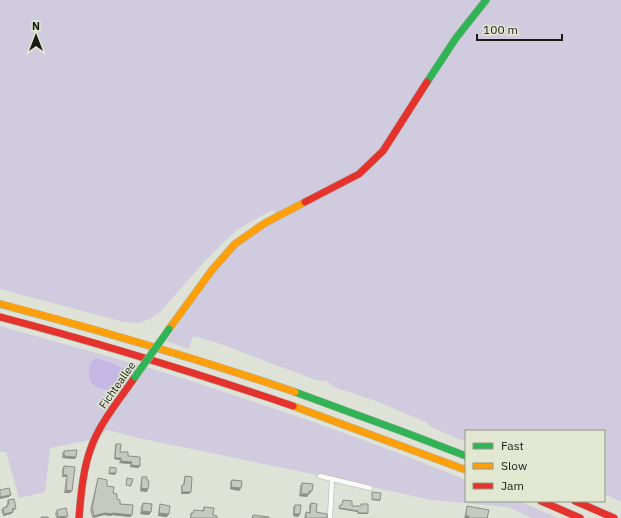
<svg xmlns="http://www.w3.org/2000/svg" width="621" height="518" font-family="'IBM Plex Sans',sans-serif">
<style>
.green{fill:#d0cbde}
.water{fill:#c4b7e3}
.lines{fill:none;stroke-linecap:round;stroke-linejoin:round}
.street-casing{stroke:#afb2a8;stroke-width:5.5}
.fast-casing{stroke:#afb2a8;stroke-width:8}
.slow-casing{stroke:#afb2a8;stroke-width:8}
.jam-casing{stroke:#afb2a8;stroke-width:8}
.street{stroke:#fafbf9;stroke-width:4.5}
.fast{stroke:#30b455;stroke-width:7}
.slow{stroke:#ff9f0a;stroke-width:7}
.jam{stroke:#e5322d;stroke-width:7}
.fast-bridge-casing{stroke:#afb2a8;stroke-width:8;stroke-linecap:butt}
.fast-bridge{stroke:#30b455;stroke-width:7}
.wall{fill:#aaada5}
.shaded-wall{fill:#8b8d86}
.building{fill:#c6c9c0;stroke:#8b8d86}
.labels{text-anchor:middle;dominant-baseline:central;stroke-width:3;stroke-linejoin:round;paint-order:stroke}
.street-label{font-size:11px;fill:#1a1c14;stroke:#e2e7d2}
</style>
<rect width="100%" height="100%" fill="#dfe2d7"/>
<path class="green" d="M0,0H621V502L604,494V431H466V442L431,427L426,422L373,400L334,387L327,381L316,380L215,342L193,336L189,349L166,341L213,274L233,251L277,214L272,210L238,229L226,240L204,262L160,312L150,319L139,323L124,322L0,289Z
M0,326L139,365L102,420L100,432L147,367C255,401 362,437 466,480V501H518L558,518H532L508,507L431,500L332,478L138,438L108,430L101,433L95,441L90,440L50,448L45,492L19,498L6,452H0Z"/>
<path class="water" d="M95,358L109,362L124,369C122,377 116,384 109,389C90,391 82,372 95,358Z"/>
<g class="lines">
<defs>
<path id="street" d="M320,476L370,488
M330,518L332,479"/>
<path id="fast" d="M427,82L456,38L486,0
M295,392L409,434L466,456"/>
<path id="slow" d="M0,304C99,330 198,359 295,392
M169,329L212,270L235,244L265,223L305,202
M293,406L466,470"/>
<path id="jam" d="M305,202L359,174L383,151L427,82
M0,317C99,343 196,373 293,406
M541,501L580,518
M575,501L614,518
M79,518C81,493 83,468 92,445C102,420 120,399 135,377"/>
</defs>
<use href="#street" class="street-casing"/>
<use href="#fast" class="fast-casing"/>
<use href="#slow" class="slow-casing"/>
<use href="#jam" class="jam-casing"/>
<use href="#street" class="street"/>
<use href="#fast" class="fast"/>
<use href="#slow" class="slow"/>
<use href="#jam" class="jam"/>
<defs>
<path id="fast-bridge" d="M135,377L169,329"/>
</defs>
<use href="#fast-bridge" class="fast-bridge-casing"/>
<use href="#fast-bridge" class="fast-bridge"/>
</g>
<path class="wall" d="M116,444L120,452L128,456L140,466L138,468L130,467V464L119,463L120,460L114,459L115,445Z
M64,451L76,457L75,459L62,458V453Z
M64,466L72,491L70,493H64L66,477H62V469Z
M185,476L189,494H181V487L183,485L184,479Z
M142,477L147,492L140,491L141,479Z
M98,478L107,486L113,493L120,504L132,515L130,517L112,515L111,516L104,515L92,518L90,510L97,481Z
M232,480L239,491L230,489V482Z
M302,483L312,491L310,494H309L307,497L299,496L300,486Z
M8,500L16,508L15,510L13,511V512L11,514L3,516L1,510L3,508L5,507L7,505V502Z
M143,503L151,512L149,515L140,514L141,506Z
M311,503L316,512L327,518H304L305,514L306,512H309V505Z
M160,504L167,517L158,516L159,507Z
M295,505L300,514L298,517L293,516V507Z
M467,506L487,518H464L466,509Z
M204,507L217,518H190V515L191,513H192L194,510L202,511Z
M57,510L66,518H56L55,513Z"/>
<path class="shaded-wall" d="M64,456L76,457L75,459L62,458Z
M115,458H121L120,460L114,459Z
M121,461L132,462L130,464L119,463Z
M131,465L140,466L138,468L130,467Z
M109,473H116L115,475L108,474Z
M63,475H67L66,477H62Z
M231,487L241,488L239,491L230,489Z
M141,488L148,489L147,492L140,491Z
M66,490L72,491L70,493H64Z
M182,492H191L189,494H181Z
M301,494H309L307,497L299,496Z
M11,495L9,497L0,499V497Z
M372,499L380,500V501L371,500Z
M339,508L358,511L357,512L339,509Z
M142,511L151,512L149,515L140,514Z
M13,512L11,514L3,516L4,514Z
M105,513H113L132,515L130,517L112,515L111,516L104,515L93,518L94,516Z
M159,513L169,514L167,517L158,516Z
M358,513H368L367,514H357Z
M294,514H300L298,517L293,516Z
M68,516L66,518H58V517Z
M466,516H469L468,518H464Z"/>
<path class="building" d="M116,444H121L120,452H128V456L140,457V466L131,465L132,462L121,461V458H115Z
M77,450L76,457L64,456V451Z
M64,466L75,467L72,491L66,490L67,475H63Z
M110,467L116,468V473H109Z
M185,476L192,477L191,492H182V485H184Z
M142,477H147V480L149,481L148,489L141,488Z
M98,478L107,480V486L114,487L113,493L117,494V499L120,500V504L133,505L132,515L113,513V514L105,513L94,516L92,508Z
M127,478L133,479L132,483H131V486L126,485Z
M232,480L242,481L241,488L231,487Z
M302,483L313,484L312,491H309V494H301Z
M9,488L11,495L0,497V490Z
M372,492L381,493L380,500L372,499Z
M14,499L16,508L12,509L13,512L4,514L3,508L7,507V505L9,504L8,500Z
M343,500L352,501V506H361V504H368V513H358V511L339,508L340,505H342Z
M143,503L152,504L151,512L142,511Z
M311,503L317,504L316,512L327,514V518H306V512L310,513Z
M160,504L170,506L169,514L159,513Z
M295,505H301L300,514H294Z
M467,506L489,510L487,518H469V516H466Z
M204,507L214,508L213,515L217,516V518H191V513H193L194,510L204,511Z
M66,508L68,516L58,517L57,510Z
M253,515L269,517V518H252Z
M41,517H48L49,518H41Z"/>
<g class="labels">
<g class="street-label">
<text transform="translate(117 385) rotate(-55)">Fichteallee</text>
</g>
</g>
<rect x="465" y="430" width="140" height="72" fill="#e2e7d2" stroke="#929686"/>
<rect x="473" y="443" width="20" height="6" fill="#30b455" stroke="#929686"/>
<text x="501" y="450" font-size="12" fill="#1a1c14">Fast</text>
<rect x="473" y="463" width="20" height="6" fill="#ff9f0a" stroke="#929686"/>
<text x="501" y="470" font-size="12" fill="#1a1c14">Slow</text>
<rect x="473" y="483" width="20" height="6" fill="#e5322d" stroke="#929686"/>
<text x="501" y="490" font-size="12" fill="#1a1c14">Jam</text>
<g transform="translate(36 36)" stroke="#e2e7d2" stroke-width="3" paint-order="stroke">
<path d="M0-3L7 15L0 10L-7 15Z" fill="#1a1c14"/>
<text y="-6" font-size="11" font-weight="bold" text-anchor="middle" fill="#1a1c14">N</text>
</g>
<path d="M477 34v6h85v-6" fill="none" stroke="#1a1c14" stroke-width="2"/>
<text x="483" y="34" font-size="12" fill="#1a1c14" stroke="#e2e7d2" stroke-width="3" paint-order="stroke">100 m</text>
</svg>
